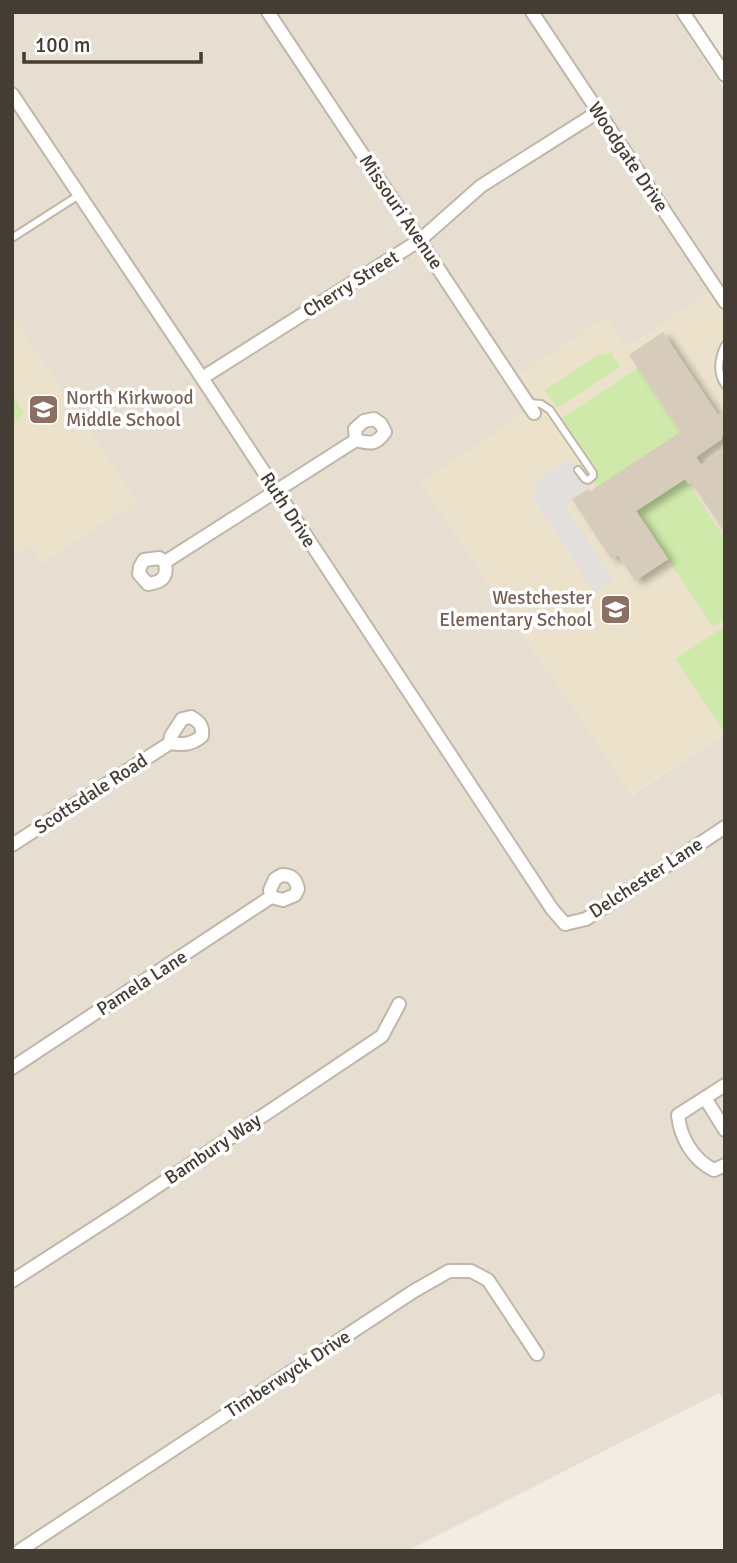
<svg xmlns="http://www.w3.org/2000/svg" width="737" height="1563" font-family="Signika,sans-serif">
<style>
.residential{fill:#e6dfd1}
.education{fill:#ece2cc}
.green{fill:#cfe9aa}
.parking{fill:#e2dfdc}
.building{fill:#d7cbbb;filter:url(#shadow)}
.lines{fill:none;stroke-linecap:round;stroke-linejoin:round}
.service-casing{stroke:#c1b7a8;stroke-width:10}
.minor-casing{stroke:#c1b7a8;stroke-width:16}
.service{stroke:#fff;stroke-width:6}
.minor{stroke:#fff;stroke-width:12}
.labels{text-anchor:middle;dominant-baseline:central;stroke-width:7;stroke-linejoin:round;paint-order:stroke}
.street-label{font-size:19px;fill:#443d33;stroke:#fff}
.education-label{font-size:19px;fill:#785e54;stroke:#fff;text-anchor:start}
</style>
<defs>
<filter id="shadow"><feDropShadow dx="7" dy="4" stdDeviation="3.5" flood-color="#0004"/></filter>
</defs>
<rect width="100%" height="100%" fill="#f2ede3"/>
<path class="residential" d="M12,12H673L725,91V311L711,291L627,348L606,318L521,375L539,402L632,795L725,734V1400L719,1393L407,1551H12V555L31,543L43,562L137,501L12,318Z"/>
<path class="education" d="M711,291L725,311V734L631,795L420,483L539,402L521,374L606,317L627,348Z
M12,318L137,501L44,563L31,543L12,555Z"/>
<path class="green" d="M611,353L620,367L557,408L545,390L598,355Z
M638,368L680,432L597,487L554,423Z
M12,394L24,413L12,426Z
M685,479L725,539V619L713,627L636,511Z
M725,626V729L723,730L675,659Z"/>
<path class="parking" d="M569,459L589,489L565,505L614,581L595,593L532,496L540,490L534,481Z"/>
<path class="building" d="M663,332L718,415L724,411L725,413V434L721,437L722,439L696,457L701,465L724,450L725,451V533L691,482L688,484L685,479L636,511L668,559L635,581L618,555L611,559L572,499L589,489V492L680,432L629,355Z"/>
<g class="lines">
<defs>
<path id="service" d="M12,238L79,195
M725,345C718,359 716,372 725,385
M529,403L541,404L550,410L593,473V476L588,480L585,479L578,470"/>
<path id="minor" d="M268,12L534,413
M532,12L725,302
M683,12L725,75
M12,94L202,378L552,909L565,924L586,919L725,827
M202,378L420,240L481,186L598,112
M165,562L159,558L144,560L140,567L139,574L148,584C162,582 168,578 165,562L356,440C370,444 376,445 385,432L381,424L374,419L364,421L355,429L356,440
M12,845L170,743C183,745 191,745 202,736C203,726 200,722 191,717L182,719L171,736L170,743
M282,875C292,875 296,879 298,889L295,895L283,900L271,897L270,890L275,879Z
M12,1068L271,897
M725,1085L678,1115C680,1137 693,1160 714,1170L725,1165
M705,1098L725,1130
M12,1281L125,1208L382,1036L399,1004
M19,1551L414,1291L449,1271H471L488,1280L537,1354"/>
</defs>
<use href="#service" class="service-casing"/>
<use href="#minor" class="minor-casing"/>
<use href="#service" class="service"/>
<use href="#minor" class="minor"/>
</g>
<defs>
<symbol id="school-square" viewBox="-11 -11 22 22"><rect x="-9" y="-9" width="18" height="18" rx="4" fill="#8d6e63" stroke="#fff"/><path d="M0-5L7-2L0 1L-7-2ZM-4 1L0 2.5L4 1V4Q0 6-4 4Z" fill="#fff"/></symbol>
</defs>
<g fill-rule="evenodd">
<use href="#school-square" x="26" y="392" width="35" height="35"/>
<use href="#school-square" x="598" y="592" width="35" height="35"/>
</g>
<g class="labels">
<g class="street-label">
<text transform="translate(628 157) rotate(56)">Woodgate Drive</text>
<text transform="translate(401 212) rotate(56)">Missouri Avenue</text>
<text transform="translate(351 284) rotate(-32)">Cherry Street</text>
<text transform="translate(288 510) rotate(57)">Ruth Drive</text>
<text transform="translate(91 794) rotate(-33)">Scottsdale Road</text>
<text transform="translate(646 878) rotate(-33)">Delchester Lane</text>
<text transform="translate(142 983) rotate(-33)">Pamela Lane</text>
<text transform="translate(213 1149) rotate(-34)">Bambury Way</text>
<text transform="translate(288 1374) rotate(-33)">Timberwyck Drive</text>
</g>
<g class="education-label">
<text x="66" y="398">North Kirkwood<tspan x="66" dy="22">Middle School</tspan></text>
<text x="592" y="598" text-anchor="end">Westchester<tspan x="592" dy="22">Elementary School</tspan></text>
</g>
</g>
<rect width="737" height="1563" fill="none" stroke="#443d33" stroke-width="28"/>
<path d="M24 52v10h177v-10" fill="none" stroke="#443d33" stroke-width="3.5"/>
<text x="35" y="52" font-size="21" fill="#443d33" stroke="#ffffff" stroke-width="5" paint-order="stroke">100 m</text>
</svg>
